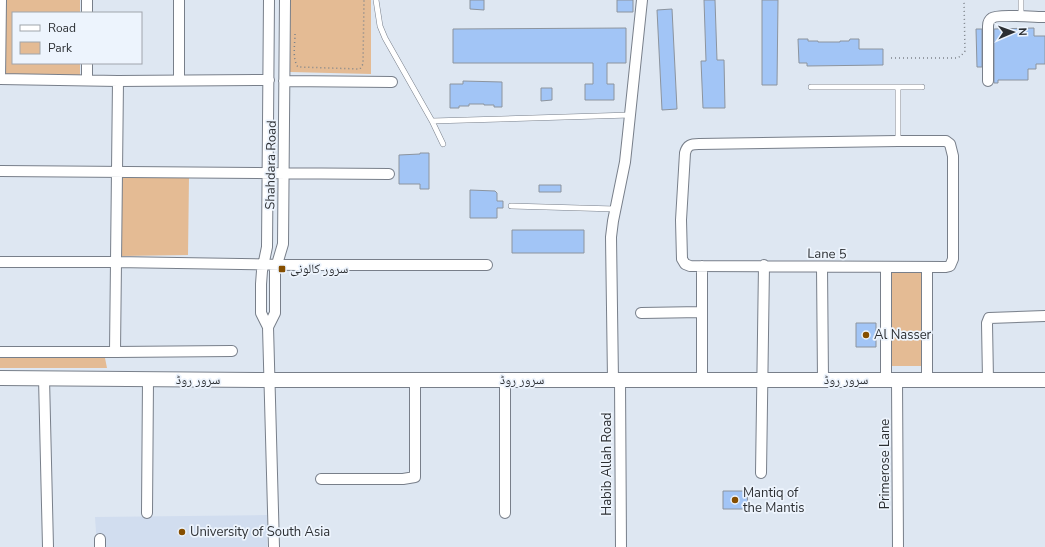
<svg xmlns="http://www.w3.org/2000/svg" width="1045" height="547" font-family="'Nunito Sans','Noto Naskh Arabic',sans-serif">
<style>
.built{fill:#d1ddef}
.green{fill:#e4bb94}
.building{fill:#a2c5f6;stroke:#8c949e}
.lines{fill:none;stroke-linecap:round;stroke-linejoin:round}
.lane-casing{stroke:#787f8a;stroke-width:6}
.street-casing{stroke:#787f8a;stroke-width:12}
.secondary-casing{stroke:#787f8a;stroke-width:16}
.path{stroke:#7d838a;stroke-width:1.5;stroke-dasharray:1 3;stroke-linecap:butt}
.lane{stroke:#fff;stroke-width:5}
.street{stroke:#fff;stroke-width:10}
.secondary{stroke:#fff;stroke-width:14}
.poi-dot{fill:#854e00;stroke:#edf4fd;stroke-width:1.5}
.labels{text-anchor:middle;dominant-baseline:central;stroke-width:3.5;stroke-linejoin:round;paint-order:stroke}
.street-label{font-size:13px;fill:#2c2f33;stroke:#edf4fd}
.poi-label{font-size:13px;fill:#2c2f33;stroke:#edf4fd;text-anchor:start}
</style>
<rect width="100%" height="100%" fill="#dee7f2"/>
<path class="built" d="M267,515V547H97L95,517Z"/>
<path class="green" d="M6,0H80V13H13V63H80V76H6Z
M289,0H371V74L290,72Z
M123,175L189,177L188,255L122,256L121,251L122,177Z
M891,273H921V366H891Z
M0,358H105L107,368H0Z"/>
<path class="building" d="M470,0H484V10L470,9Z
M617,0H633V12H617Z
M704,0H715L717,60H724L725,108H703L701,61H706Z
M762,0H778L777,85H762Z
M672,9L677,109L662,110L657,10Z
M626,28V63H607V84H614V100H585V84H593V63H453V29Z
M1034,28V36H1045V64H1036V69H1028V80H998V83H994V29Z
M976,29H982V67H977Z
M798,39H808V41H818V42H840V41H849L850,39H859V49H883V65L807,66V63H799Z
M463,81L502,82V107H494V105H484V104H469V106H459V108H450V84H463Z
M541,88H552V100L541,101Z
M420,153H429V189H420V184H399V155L420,154Z
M539,185H561V192H539Z
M470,190L495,191L497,193V201H503V208H497V218H470Z
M512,230H584V253H512Z
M856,323H876V347H856Z
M723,491H747L748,509H723Z"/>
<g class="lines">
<defs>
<path id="lane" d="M376,0L380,26L385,38L432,121L443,144
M1021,0V16
M811,87H922
M898,87V141
M432,121L630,115
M511,206L615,209"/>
<path id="street" d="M1,0L0,79L118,81L269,80
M87,0V13
M269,0L267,247L262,271L261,284V313L268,327L274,547
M87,63V80
M179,80V0
M118,81L115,352L232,351
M284,81L392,82
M988,81V26C988,23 989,20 992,18C997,14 1036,17 1045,17
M898,141H946L950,144L953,156V259L950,266L946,267L690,266L685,264L682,259L681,220L685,153C687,145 691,144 699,144Z
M0,171L389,174
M0,262H115L298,265H487
M702,266V380
M822,267L823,380
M886,267V380
M927,267V380
M641,313L702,312
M268,327L275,313V271L283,244L285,0
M0,352H115
M44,378L48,547
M613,380L611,237L613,221L625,162L628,134L642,0
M620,380L621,547
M897,380L898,547
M988,380L987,323L989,318L1045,316
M761,473L764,265
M321,479H403L415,477V380
M147,513L148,380
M505,513V380
M100,539V547"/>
<path id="secondary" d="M0,378L269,380H1045"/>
</defs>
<use href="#lane" class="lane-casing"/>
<use href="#street" class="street-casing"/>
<use href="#secondary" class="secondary-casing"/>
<path class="path" d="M295,34C295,44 292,59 298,67L360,69L363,64L364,0
M891,58H957L961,56L965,51L964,0"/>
<use href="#lane" class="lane"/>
<use href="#street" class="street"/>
<use href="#secondary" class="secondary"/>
</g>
<g class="poi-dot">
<rect x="278" y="265" width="8" height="8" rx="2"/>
<circle cx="866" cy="335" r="4"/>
<circle cx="735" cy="500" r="4"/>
<circle cx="182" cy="532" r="4"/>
</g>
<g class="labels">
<g class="street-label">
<text transform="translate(271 165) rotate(-89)">Shahdara Road</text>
<text transform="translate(827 254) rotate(1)">Lane 5</text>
<text x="198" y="380">سرور روڈ</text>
<text x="522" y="380">سرور روڈ</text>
<text x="846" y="380">سرور روڈ</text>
<text transform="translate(607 464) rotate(-90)">Habib Allah Road</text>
<text transform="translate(885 464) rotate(-90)">Primerose Lane</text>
</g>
<g class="poi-label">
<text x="290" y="269">سرور کالونی</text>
<text x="874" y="335">Al Nasser</text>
<text x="743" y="493">Mantiq of<tspan x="743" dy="15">the Mantis</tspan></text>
<text x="190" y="532">University of South Asia</text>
</g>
</g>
<rect x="12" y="12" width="130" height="52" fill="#edf4fd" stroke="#a0a5ac"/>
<rect x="20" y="25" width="20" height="6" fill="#ffffff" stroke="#a0a5ac"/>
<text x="48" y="32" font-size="12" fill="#2c2f33">Road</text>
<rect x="20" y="42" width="20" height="12" fill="#e4bb94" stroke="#a0a5ac"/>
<text x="48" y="52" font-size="12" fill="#2c2f33">Park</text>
<g transform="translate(1013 32) rotate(88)" stroke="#edf4fd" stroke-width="3" paint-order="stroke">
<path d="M0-3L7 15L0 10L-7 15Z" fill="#2c2f33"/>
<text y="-6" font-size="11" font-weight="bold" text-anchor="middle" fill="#2c2f33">N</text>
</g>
</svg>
